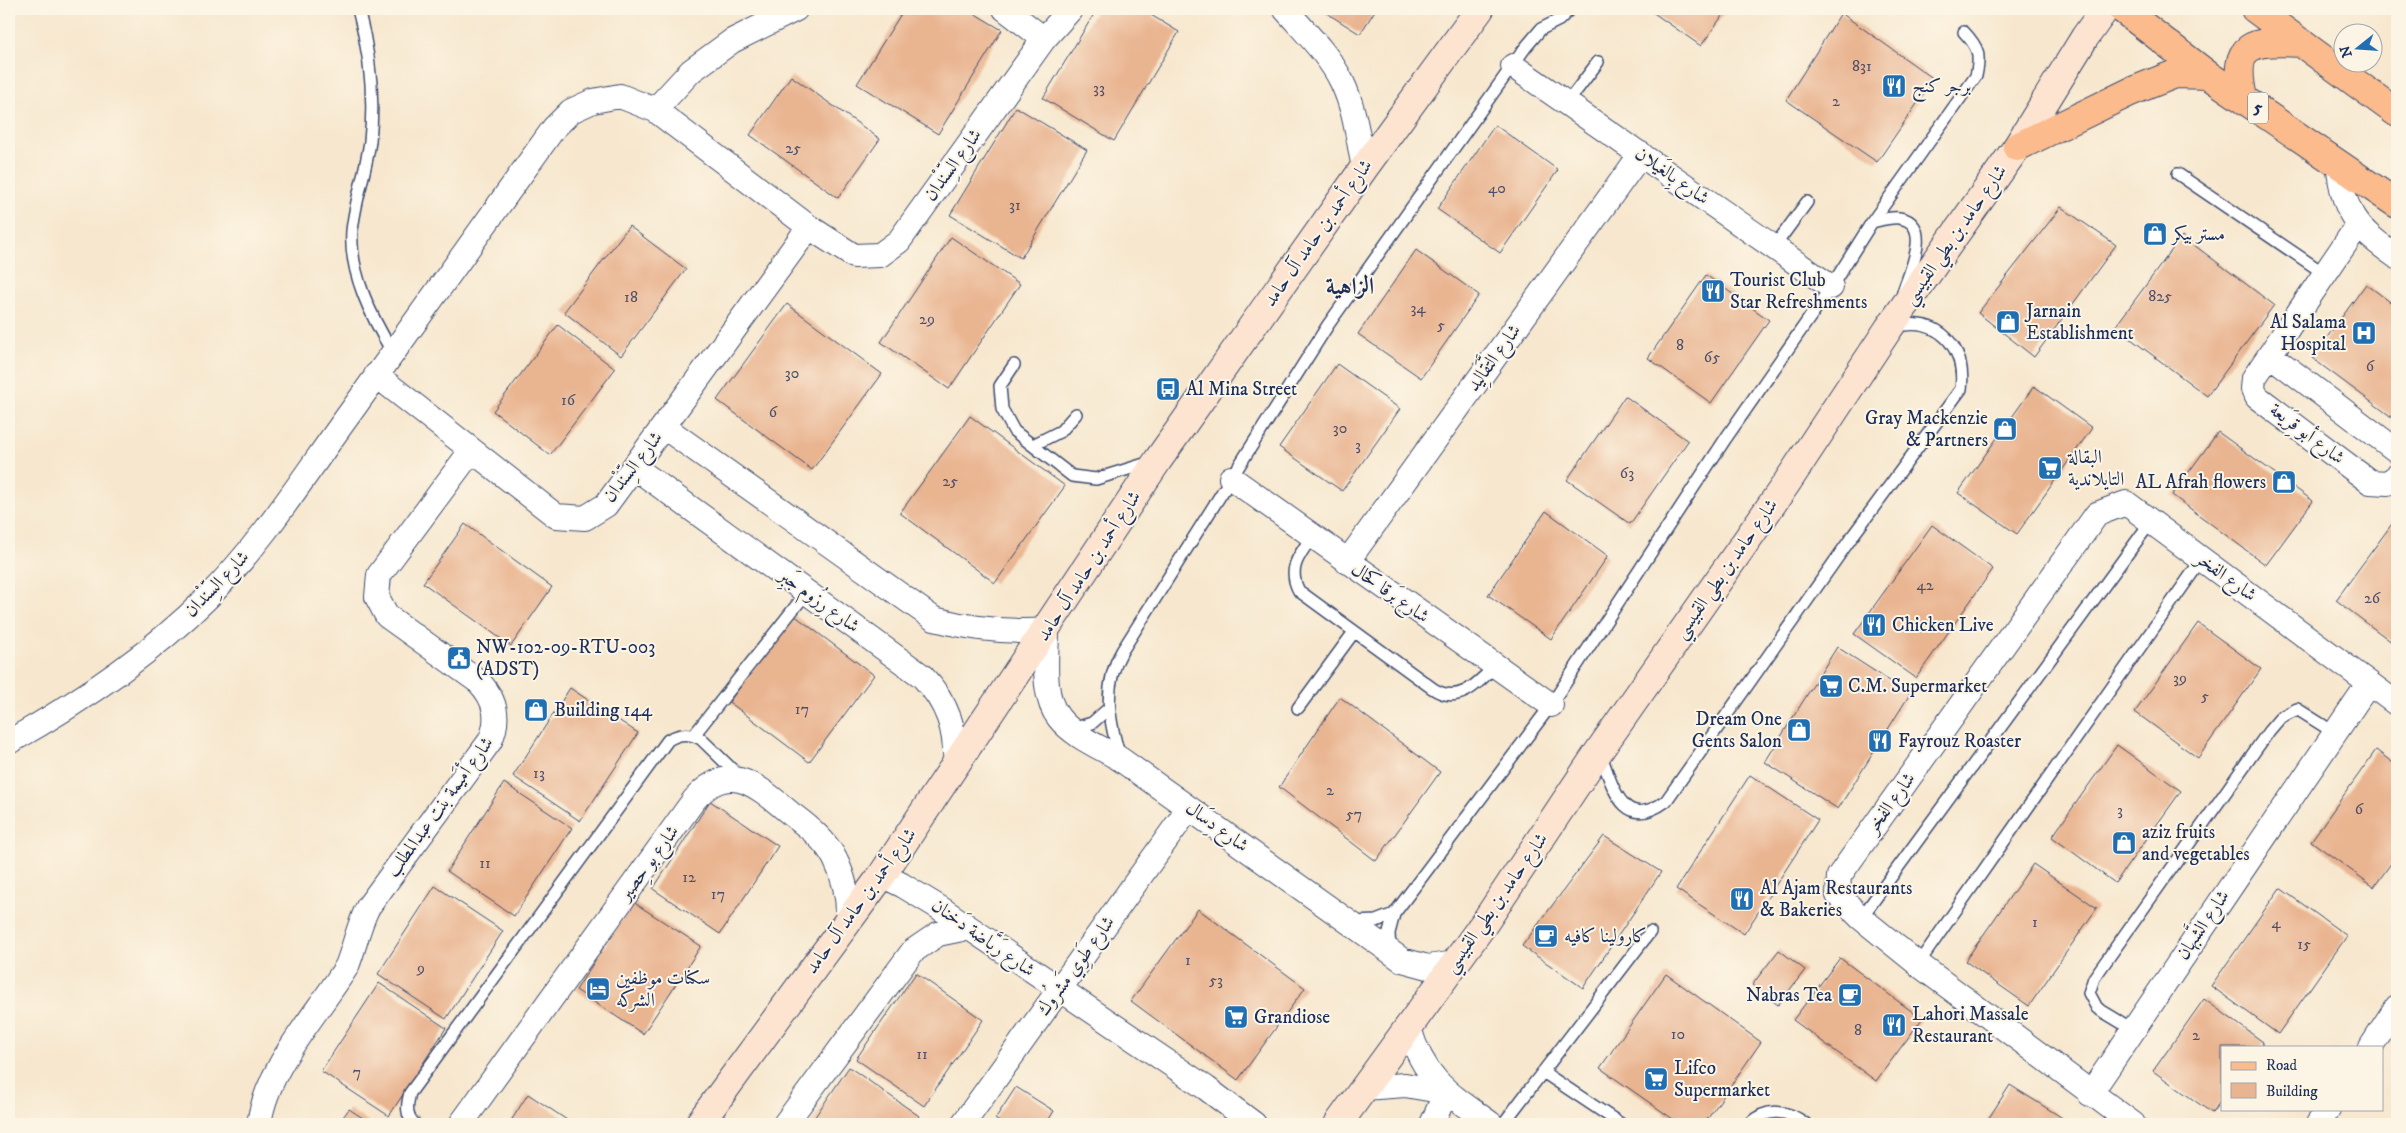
<svg xmlns="http://www.w3.org/2000/svg" width="2406" height="1133" font-family="'IM FELL DW Pica',Amiri,serif">
<style>
.building{fill:#e9b490}
.lines{fill:none;stroke-linecap:round;stroke-linejoin:round}
.lane-casing{stroke:#3c4b6f;stroke-width:14}
.street-casing{stroke:#3c4b6f;stroke-width:26}
.secondary-casing{stroke:#3c4b6f;stroke-width:30}
.primary-casing{stroke:#3c4b6f;stroke-width:30}
.lane{stroke:#fff;stroke-width:11}
.street{stroke:#fff;stroke-width:24}
.secondary{stroke:#fde4d1;stroke-width:28}
.primary{stroke:#fbbb8c;stroke-width:28}
.labels{text-anchor:middle;dominant-baseline:central;stroke-width:4;stroke-linejoin:round;paint-order:stroke}
.number-label{font-size:16px;fill:#4e506a}
.shield{fill:#fcf5e5;stroke:#5e6a86;stroke-width:1}
.shield-label{font-size:18px;font-weight:bold;fill:#1b2f5e}
.poi-label{font-size:19px;fill:#1b2f5e;stroke:#fcf5e5;text-anchor:start}
.street-label{font-size:19px;fill:#1b2f5e;stroke:#fcf5e5}
.district-label{font-size:24px;font-weight:bold;fill:#1b2f5e;stroke:#fcf5e5}
</style>
<rect width="100%" height="100%" fill="#fcf5e5"/>
<filter id="ink" filterUnits="userSpaceOnUse"><feTurbulence type="fractalNoise" baseFrequency=".02" numOctaves="2"/><feDisplacementMap in="SourceGraphic" scale="10" xChannelSelector="R" yChannelSelector="G"/><feConvolveMatrix kernelMatrix="1 2 1 2 8 2 1 2 1" color-interpolation-filters="sRGB"/></filter>
<filter id="wash" filterUnits="userSpaceOnUse"><feTurbulence type="fractalNoise" baseFrequency=".0096" numOctaves="4" result="noise"/><feDisplacementMap in="SourceGraphic" scale="20" xChannelSelector="R" yChannelSelector="G"/><feGaussianBlur stdDeviation="1.12" result="paint"/><feColorMatrix in="noise" values="0 0 0 0 0 0 0 0 0 0 0 0 0 0 0 0 0 1.4 0 .05"/><feComposite in="paint" operator="in"/></filter>
<g filter="url(#wash)">
<rect width="100%" height="100%" fill="#f7e7ce"/>
<g id="blocks">
<path class="building" d="M904,9H967L1002,30L938,134L857,84Z
M1097,9H1141L1179,32L1114,141L1043,98Z
M1320,9H1376L1360,34Z
M1648,9H1727L1701,46Z
M1841,13L1934,79L1877,162L1786,100Z
M791,76L880,139L838,198L750,135Z
M1016,107L1087,150L1021,258L950,215Z
M1495,125L1558,170L1500,253L1437,209Z
M2061,207L2116,245L2034,357L1978,313Z
M629,226L686,269L621,356L564,312Z
M2182,236L2274,305L2207,396L2115,327Z
M951,237L1020,284L949,389L881,342Z
M1416,250L1479,295L1421,378L1358,334Z
M1706,275L1769,320L1711,403L1648,358Z
M2366,284L2397,307V421L2312,358Z
M787,304L882,374L812,470L717,400Z
M558,325L615,369L550,455L493,411Z
M1337,364L1400,409L1342,491L1279,447Z
M2034,386L2092,428L2017,534L1958,493Z
M1625,396L1688,441L1630,524L1567,480Z
M970,416L1065,486L995,583L900,513Z
M2218,432L2313,501L2266,565L2172,495Z
M1546,511L1608,556L1551,639L1488,595Z
M2397,517V646L2336,600Z
M465,524L552,587L511,646L423,583Z
M1932,525L1993,569L1916,678L1854,634Z
M794,615L874,675L809,762L729,702Z
M2198,623L2261,669L2198,758L2135,712Z
M1837,647L1910,694L1838,809L1765,762Z
M570,688L638,733L580,821L513,776Z
M1340,697L1440,772L1376,861L1279,787Z
M2117,745L2181,791L2115,883L2052,837Z
M2376,750L2397,766V855L2374,887L2311,841Z
M1750,775L1818,820L1744,934L1676,889Z
M504,783L572,828L514,916L447,871Z
M710,801L778,846L720,934L653,889Z
M1604,836L1661,872L1583,988L1522,946Z
M2033,864L2097,908L2029,1006L1965,961Z
M435,886L503,931L446,1019L378,974Z
M2280,888L2347,936L2278,1034L2211,986Z
M633,902L701,946L643,1034L576,990Z
M1198,909L1305,988L1238,1080L1131,1001Z
M1779,950L1805,970L1778,1005L1752,985Z
M1840,958L1922,1019L1876,1081L1793,1020Z
M916,973L983,1020L924,1106L856,1059Z
M1666,974L1761,1042L1704,1124H1680L1600,1068Z
M379,983L446,1028L389,1116L321,1071Z
M2204,999L2263,1042L2260,1047H2222V1099L2212,1113L2153,1071Z
M849,1067L919,1116L914,1124H810Z
M2010,1085L2072,1124H1985Z
M1016,1087L1054,1111L1046,1124H1003L995,1119Z
M528,1094L573,1124H509Z
M349,1109L372,1124H338Z"/>
</g>
</g>
<g filter="url(#ink)">
<use href="#blocks" fill-opacity="0" stroke="#3c4b6f" stroke-width="1"/>
<g class="lines">
<defs>
<path id="lane" d="M358,9C370,53 375,95 370,141C366,171 355,201 352,231C349,273 372,318 393,353
M1567,103L1598,62
M2178,174L2325,274
M1872,222C1881,220 1890,217 1899,218C1934,222 1909,274 1903,292
M1774,247L1807,202
M1014,365L1000,386L1002,409L1014,431L1072,476L1096,479L1151,462
M1033,445L1061,431L1076,414
M1312,537C1299,555 1287,569 1299,591L1432,688C1458,706 1477,684 1495,666
M1298,708L1354,632
M1072,729L1092,723L1108,709
M694,735L807,592
M1600,753C1613,786 1622,833 1666,801L1854,534L1961,389C1967,348 1938,315 1896,327
M1120,757C1109,721 1102,686 1122,651L1328,325L1525,48L1541,29L1559,20L1570,9
M1861,918L2150,523
M1355,922L1376,921L1394,914
M1390,951L1389,933L1394,914L1551,705L1726,438L1831,287L1872,222L1976,76C1981,54 1978,47 1964,32
M1918,964L2202,559
M2132,1029L2097,1008L2089,993L2094,978L2269,731L2281,717L2297,709L2335,733
M1543,1072L1621,1124
M415,1124C405,1116 407,1104 410,1093L668,740C680,733 689,733 701,739L740,777
M1503,1124L1650,932
M1749,1124C1767,1107 1788,1110 1806,1124"/>
<path id="street" d="M1005,9L1044,39
M1285,9C1305,32 1329,55 1342,82C1355,109 1358,139 1364,168
M1513,66L1831,287
M655,110L691,71L732,41L796,9
M2338,163C2344,215 2355,227 2397,257
M2358,225L2254,378L2253,389L2257,397L2370,482L2388,483L2397,476
M2270,355L2397,451
M376,375L556,516L585,518L606,505L809,227
M664,427L934,619C972,629 1008,633 1047,630C1047,656 1041,696 1059,718C1073,736 1100,747 1120,759L1402,960L1428,967L1456,963
M634,467L922,676C948,703 957,731 955,767
M1231,478L1551,705
M1347,562L1641,154
M9,742C80,702 149,656 207,598C263,542 304,476 350,413C418,318 486,223 554,128L571,111L593,101L620,96L655,110L809,227L854,256L880,255L899,241L1044,39L1071,9
M882,875L902,885L940,908L1206,1088L1254,1124
M1409,1028C1424,1080 1449,1094 1491,1124
M2371,1047L2397,1007
M1364,1088L1405,1085L1446,1092
M2090,1094L2369,683
M259,1124C267,1066 317,1015 347,966C355,946 358,926 368,907L490,741C500,719 496,700 479,682L387,616L377,597L379,575L471,451
M461,1124L694,800C730,759 757,786 790,813C807,826 825,839 835,859C845,879 849,899 848,921
M785,1124L913,951L938,934L967,928
M963,1124L1189,808
M1432,1124L1446,1092
M2133,1124L1918,964L1861,918L1838,895L1839,876L2097,514L2126,503L2397,704
M2318,1124L2328,1109"/>
<path id="secondary" d="M699,1124L882,875L1158,460L1364,168L1480,9
M1338,1124L1485,922L1599,751L1786,484L1889,328L2017,147L2085,37L2105,9"/>
<path id="primary" d="M2122,9L2208,75L2397,204
M2255,9L2397,113
M2243,98C2231,42 2252,40 2302,43
M2017,147L2130,92L2175,74L2208,75"/>
</defs>
<use href="#lane" class="lane-casing"/>
<use href="#street" class="street-casing"/>
<use href="#secondary" class="secondary-casing"/>
<use href="#primary" class="primary-casing"/>
<use href="#lane" class="lane"/>
<use href="#street" class="street"/>
<use href="#secondary" class="secondary"/>
<use href="#primary" class="primary"/>
</g>
</g>
<defs>
<symbol id="restaurant-square" viewBox="-11 -11 22 22"><rect x="-9" y="-9" width="18" height="18" rx="4" fill="#1f6fb2" stroke="#fcf5e5"/><path d="M-5-6h1v4h1v-4h1v4h1v-4h1v5L-1.5 .5V6h-2V.5L-5-1ZM5-6V6H3V1.5H1.5Q1.5-4 5-6Z" fill="#fff"/></symbol>
<symbol id="shop-square" viewBox="-11 -11 22 22"><rect x="-9" y="-9" width="18" height="18" rx="4" fill="#1f6fb2" stroke="#fcf5e5"/><path d="M-5-2.5h2.3a2.7 3.5 0 0 1 5.4 0H5L5.5 6h-11ZM-1.5-2.5h3a1.5 2.3 0 0 0-3 0Z" fill="#fff"/></symbol>
<symbol id="hospital-square" viewBox="-11 -11 22 22"><rect x="-9" y="-9" width="18" height="18" rx="4" fill="#1f6fb2" stroke="#fcf5e5"/><path d="M-5-5h3v3.5h4V-5h3V5h-3V1.5h-4V5h-3Z" fill="#fff"/></symbol>
<symbol id="bus-square" viewBox="-11 -11 22 22"><rect x="-9" y="-9" width="18" height="18" rx="4" fill="#1f6fb2" stroke="#fcf5e5"/><path d="M-5-6H5V4H4V6H2V4H-2V6H-4V4H-5ZM-3.5-4V0h7V-4ZM-3.5 1.2v1.5H-2V1.2ZM2 1.2v1.5H3.5V1.2Z" fill="#fff"/></symbol>
<symbol id="supermarket-square" viewBox="-11 -11 22 22"><rect x="-9" y="-9" width="18" height="18" rx="4" fill="#1f6fb2" stroke="#fcf5e5"/><path d="M-6-5.5h2.5l.6 2H6L4.5 2H-2.5L-4.4-4H-6ZM-1.5 3.2a1.3 1.3 0 1 0 .1 0ZM3 3.2a1.3 1.3 0 1 0 .1 0Z" fill="#fff"/></symbol>
<symbol id="civic-square" viewBox="-11 -11 22 22"><rect x="-9" y="-9" width="18" height="18" rx="4" fill="#1f6fb2" stroke="#fcf5e5"/><path d="M-.6-6.5H3V-4.5H.6V-3L4-1V1h2V6H-6V1h2V-1L-.6-3ZM-1.2 2.5V6h2.4V2.5Z" fill="#fff"/></symbol>
<symbol id="cafe-square" viewBox="-11 -11 22 22"><rect x="-9" y="-9" width="18" height="18" rx="4" fill="#1f6fb2" stroke="#fcf5e5"/><path d="M-5.5-4.5H6V0H3Q3 3.5 0 3.5H-2.5Q-5.5 3.5-5.5 0ZM3-3.2v2h1.7v-2ZM-6 4.5H4V6H-6Z" fill="#fff"/></symbol>
<symbol id="hotel-square" viewBox="-11 -11 22 22"><rect x="-9" y="-9" width="18" height="18" rx="4" fill="#1f6fb2" stroke="#fcf5e5"/><path d="M-6-4.5h1.5V1H6V5H4.5V3h-9V5H-6ZM-4 0a1.8 1.8 0 1 1 3.6 0ZM.5 0V-2.5h3Q6-2.5 6 0Z" fill="#fff"/></symbol>
</defs>
<g fill-rule="evenodd">
<use href="#restaurant-square" x="1880" y="72" width="28" height="28"/>
<use href="#shop-square" x="2141" y="220" width="28" height="28"/>
<use href="#restaurant-square" x="1699" y="277" width="28" height="28"/>
<use href="#shop-square" x="1994" y="308" width="28" height="28"/>
<use href="#hospital-square" x="2350" y="319" width="28" height="28"/>
<use href="#bus-square" x="1154" y="375" width="28" height="28"/>
<use href="#shop-square" x="1991" y="415" width="28" height="28"/>
<use href="#supermarket-square" x="2036" y="454" width="28" height="28"/>
<use href="#shop-square" x="2270" y="468" width="28" height="28"/>
<use href="#restaurant-square" x="1860" y="611" width="28" height="28"/>
<use href="#civic-square" x="445" y="644" width="28" height="28"/>
<use href="#supermarket-square" x="1817" y="672" width="28" height="28"/>
<use href="#shop-square" x="522" y="696" width="28" height="28"/>
<use href="#shop-square" x="1785" y="716" width="28" height="28"/>
<use href="#restaurant-square" x="1866" y="727" width="28" height="28"/>
<use href="#shop-square" x="2110" y="829" width="28" height="28"/>
<use href="#restaurant-square" x="1728" y="885" width="28" height="28"/>
<use href="#cafe-square" x="1532" y="922" width="28" height="28"/>
<use href="#hotel-square" x="584" y="975" width="28" height="28"/>
<use href="#cafe-square" x="1836" y="981" width="28" height="28"/>
<use href="#supermarket-square" x="1222" y="1003" width="28" height="28"/>
<use href="#restaurant-square" x="1880" y="1011" width="28" height="28"/>
<use href="#supermarket-square" x="1642" y="1065" width="28" height="28"/>
</g>
<g class="labels">
<g class="number-label">
<text x="1862" y="66">831</text>
<text x="1099" y="88">33</text>
<text x="1836" y="101">2</text>
<text x="793" y="148">25</text>
<text x="1497" y="188">40</text>
<text x="1015" y="205">31</text>
<text x="2160" y="296">825</text>
<text x="631" y="297">18</text>
<text x="1418" y="308">34</text>
<text x="927" y="319">29</text>
<text x="1441" y="325">5</text>
<text x="1680" y="345">8</text>
<text x="1712" y="357">65</text>
<text x="2370" y="366">6</text>
<text x="792" y="373">30</text>
<text x="568" y="400">16</text>
<text x="773" y="412">6</text>
<text x="1340" y="428">30</text>
<text x="1358" y="445">3</text>
<text x="1627" y="473">63</text>
<text x="950" y="481">25</text>
<text x="1925" y="585">42</text>
<text x="2372" y="598">26</text>
<text x="2180" y="678">39</text>
<text x="2205" y="696">5</text>
<text x="802" y="709">17</text>
<text x="539" y="773">13</text>
<text x="1330" y="790">2</text>
<text x="2359" y="809">6</text>
<text x="2120" y="810">3</text>
<text x="1354" y="814">57</text>
<text x="485" y="863">11</text>
<text x="689" y="877">12</text>
<text x="718" y="894">17</text>
<text x="2035" y="922">1</text>
<text x="2276" y="923">4</text>
<text x="2304" y="944">15</text>
<text x="1188" y="960">1</text>
<text x="421" y="968">9</text>
<text x="1216" y="980">53</text>
<text x="1858" y="1030">8</text>
<text x="1678" y="1034">10</text>
<text x="2196" y="1035">2</text>
<text x="922" y="1054">11</text>
<text x="357" y="1072">7</text>
</g>
<rect class="shield" x="2248" y="92.5" width="20" height="31" rx="4"/>
<g class="shield-label">
<text x="2258" y="108">5</text>
</g>
<g class="poi-label">
<text x="1912" y="86">برجر كنج</text>
<text x="2172" y="234">مستر بيكر</text>
<text x="1730" y="280">Tourist Club<tspan x="1730" dy="22">Star Refreshments</tspan></text>
<text x="2026" y="311">Jarnain<tspan x="2026" dy="22">Establishment</tspan></text>
<text x="2346" y="322" text-anchor="end">Al Salama<tspan x="2346" dy="22">Hospital</tspan></text>
<text x="1186" y="389">Al Mina Street</text>
<text x="1988" y="418" text-anchor="end">Gray Mackenzie<tspan x="1988" dy="22">&amp; Partners</tspan></text>
<text x="2068" y="457">البقالة<tspan x="2068" dy="22">التايلاندية</tspan></text>
<text x="2266" y="482" text-anchor="end">AL Afrah flowers</text>
<text x="1892" y="625">Chicken Live</text>
<text x="476" y="647">NW-102-09-RTU-003<tspan x="476" dy="22">(ADST)</tspan></text>
<text x="1848" y="686">C.M. Supermarket</text>
<text x="554" y="710">Building 144</text>
<text x="1782" y="719" text-anchor="end">Dream One<tspan x="1782" dy="22">Gents Salon</tspan></text>
<text x="1898" y="741">Fayrouz Roaster</text>
<text x="2142" y="832">aziz fruits<tspan x="2142" dy="22">and vegetables</tspan></text>
<text x="1760" y="888">Al Ajam Restaurants<tspan x="1760" dy="22">&amp; Bakeries</tspan></text>
<text x="1564" y="936">كارولينا كافيه</text>
<text x="616" y="978">سكنات موظفين<tspan x="616" dy="22">الشركه</tspan></text>
<text x="1832" y="995" text-anchor="end">Nabras Tea</text>
<text x="1912" y="1014">Lahori Massale<tspan x="1912" dy="22">Restaurant</tspan></text>
<text x="1254" y="1017">Grandiose</text>
<text x="1674" y="1068">Lifco<tspan x="1674" dy="22">Supermarket</tspan></text>
</g>
<g class="street-label">
<text transform="translate(953 165) rotate(-54)">شارع السِّنْدان</text>
<text transform="translate(1672 176) rotate(35)">شارع بِالغَيلان</text>
<text transform="translate(1318 233) rotate(-55)">شارع أحمد بن حامد آل حامد</text>
<text transform="translate(1955 235) rotate(-55)">شارع حامد بن بطي القبيسي</text>
<text transform="translate(1494 358) rotate(-54)">شارع التَّقَالِيد</text>
<text transform="translate(2307 434) rotate(37)">شارع أبو قِرَيعة</text>
<text transform="translate(633 467) rotate(-52)">شارع السِّنْدان</text>
<text transform="translate(1089 566) rotate(-57)">شارع أحمد بن حامد آل حامد</text>
<text transform="translate(1726 569) rotate(-55)">شارع حامد بن بطي القبيسي</text>
<text transform="translate(2226 577) rotate(36)">شارع الفخر</text>
<text transform="translate(217 584) rotate(-46)">شارع السِّنْدان</text>
<text transform="translate(1390 593) rotate(35)">شارع بَرقا كحال</text>
<text transform="translate(819 601) rotate(36)">شارع رِزُوم جَبِر</text>
<text transform="translate(1891 803) rotate(-54)">شارع الفخر</text>
<text transform="translate(440 807) rotate(-54)">شارع أمَيمة بنت عبدالمطلب</text>
<text transform="translate(1217 827) rotate(36)">شارع دِسَال</text>
<text transform="translate(649 863) rotate(-54)">شارع بو حِصير</text>
<text transform="translate(861 901) rotate(-54)">شارع أحمد بن حامد آل حامد</text>
<text transform="translate(1496 903) rotate(-55)">شارع حامد بن بطي القبيسي</text>
<text transform="translate(2203 925) rotate(-56)">شارع الشَّبهان</text>
<text transform="translate(983 938) rotate(35)">شارع رَبَّاضة دَخنان</text>
<text transform="translate(1076 966) rotate(-54)">شارع طَوِي مَشرُوك</text>
</g>
<g class="district-label">
<text x="1350" y="287">الزاهية</text>
</g>
</g>
<rect width="2406" height="1133" fill="none" stroke="#fcf5e5" stroke-width="30"/>
<rect x="2221" y="1046" width="162" height="65" fill="#fcf5e5" stroke="#a2a6af"/>
<rect x="2231" y="1062" width="25" height="8" fill="#fbbb8c" stroke="#a2a6af"/>
<text x="2266" y="1070" font-size="15" fill="#1b2f5e">Road</text>
<rect x="2231" y="1083" width="25" height="15" fill="#e9b490" stroke="#a2a6af"/>
<text x="2266" y="1096" font-size="15" fill="#1b2f5e">Building</text>
<g transform="translate(2358 48) rotate(253)"><circle r="24" fill="#fcf5e5" stroke="#a2a6af"/>
<path d="M0-4L9 19L0 12L-9 19Z" fill="#1f6fb2"/>
<text y="-8" font-size="14" font-weight="bold" text-anchor="middle" fill="#1b2f5e">N</text>
</g>
</svg>
